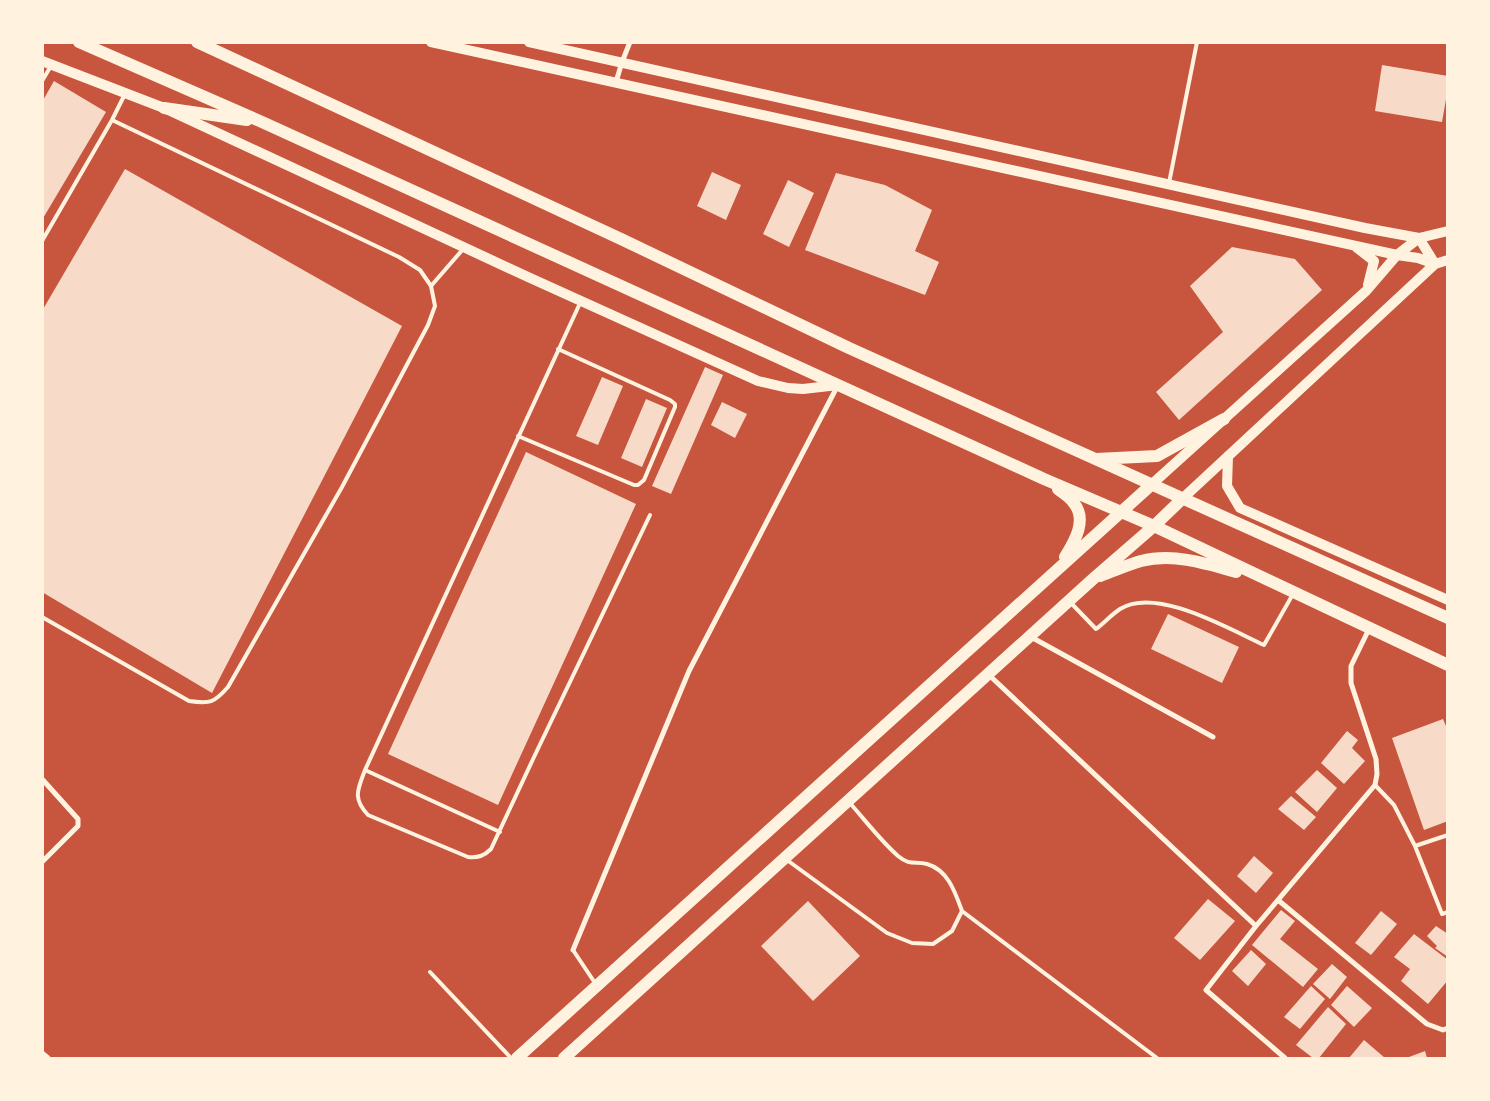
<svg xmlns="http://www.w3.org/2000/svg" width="1490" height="1101" font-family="Ubuntu,sans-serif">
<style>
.building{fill:#f7dbc8}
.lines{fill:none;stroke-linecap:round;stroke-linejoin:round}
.service{stroke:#fff3e0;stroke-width:4}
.minor{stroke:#fff3e0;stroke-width:5}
.secondary{stroke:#fff3e0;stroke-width:10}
.primary{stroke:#fff3e0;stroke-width:12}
</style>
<rect width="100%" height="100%" fill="#c8553d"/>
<path class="building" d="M1382,65L1448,76V88L1442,122L1375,111Z
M54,81L106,112L42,220V102Z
M125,169L402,326L212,693L42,592V311Z
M712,172L741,185L726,220L697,206Z
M836,173L885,185L932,210L915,251L939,262L925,295L805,250Z
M788,180L814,193L789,247L763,234Z
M1232,247L1295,259L1322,290L1179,420L1156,392L1223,332L1190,286Z
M705,367L723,375L671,494L652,486Z
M602,377L623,386L598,445L576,436Z
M646,399L667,408L642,467L621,458Z
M722,402L747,414L735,438L711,425Z
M526,452L636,504L498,805L388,754Z
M1168,614L1239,647L1222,683L1151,649Z
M1443,719L1448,731V821L1424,830L1392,738Z
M1347,731L1358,740L1352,748L1365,761L1344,784L1321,763Z
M1317,770L1337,788L1317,812L1295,792Z
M1291,796L1316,817L1304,830L1278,809Z
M1254,856L1273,873L1256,893L1237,876Z
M1208,899L1235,921L1200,960L1174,938Z
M808,901L860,956L813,1001L761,946Z
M1281,910L1295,921L1280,939L1318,969L1303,987L1252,945Z
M1381,911L1397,924L1371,955L1355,943Z
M1436,926L1448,934V957L1435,948L1437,946L1427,936Z
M1414,934L1448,960V980L1428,1004L1401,981L1410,969L1394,957Z
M1251,950L1266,964L1248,986L1232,971Z
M1332,964L1347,977L1330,999L1313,984Z
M1311,986L1325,999L1300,1029L1284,1017Z
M1347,986L1372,1008L1354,1027L1331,1005Z
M1328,1007L1346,1024L1319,1058H1313L1296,1045Z
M1364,1040L1385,1058H1349Z
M1425,1051L1427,1058H1410L1409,1057Z"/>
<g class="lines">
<path class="service" d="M42,81L51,66
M1169,183L1197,42
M42,241L112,120L125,94
M431,286L464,248
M581,301L365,770C358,789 352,798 368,815L468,857C478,858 484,856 491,849L534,757L650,515
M518,436L634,485H638L644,480L675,407V404L670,400L558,349
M1071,603L1096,629C1104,623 1111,615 1120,609C1156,586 1229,629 1264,645L1293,594
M42,617L189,701C210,704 214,703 228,687L342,487L428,325L435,306L431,286L420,270L399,257L112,120
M365,770L500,832
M1375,785L1394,805L1415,846L1442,914L1448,912
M849,802C865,820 880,840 898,856C910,866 915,861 927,864C948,870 955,892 962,911L1157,1058
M1415,846L1448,835
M787,860L887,933L912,943L933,944L952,931L962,911
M573,950L595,983
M430,972L511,1058"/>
<path class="minor" d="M616,82L622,62L630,42
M1031,637L1213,737
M989,675L1256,926
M42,779L78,819V826L42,862
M1278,900L1427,1024L1443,1030L1448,1028
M573,950L689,671L838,385
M42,1053L48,1058
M1285,1058L1206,990L1256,926L1375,785L1377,774L1376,759L1351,683V666L1369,629"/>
<path class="secondary" d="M431,42L1397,255L1418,258L1435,264
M529,42L1365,228L1419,238L1435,264
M42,61L164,108L528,277L758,381L788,388L803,389L838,385
M1356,247L1374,261L1368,285
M1228,456L1227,486L1240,508L1448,600
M1151,485L1366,291L1397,255L1419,238L1448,231
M1182,499L1435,264L1448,260"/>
<path class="primary" d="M79,42L262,122L1044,479L1154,526L1448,665
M197,42L621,239L849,348L1448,618
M164,108L247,120
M1096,459L1157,456L1224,419
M1058,489C1063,493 1070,497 1073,502C1088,519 1075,541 1065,557
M1100,576C1114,571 1127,565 1141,561C1173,553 1205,563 1236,572
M517,1058L1151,485
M564,1058L1093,579L1154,526L1182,499"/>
</g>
<rect width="1490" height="1101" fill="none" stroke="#fff3e0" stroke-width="88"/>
</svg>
